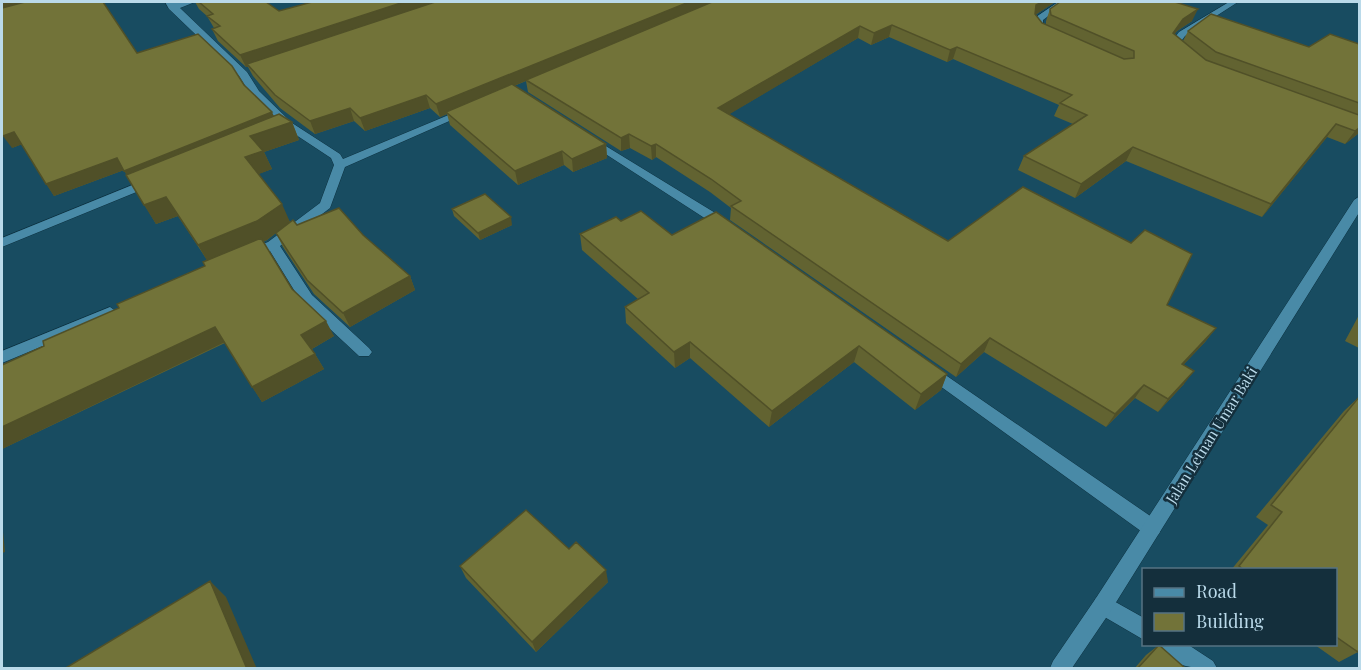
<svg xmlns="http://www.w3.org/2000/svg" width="1361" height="670" font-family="'Playfair Display',serif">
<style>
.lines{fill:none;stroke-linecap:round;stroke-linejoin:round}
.minor-casing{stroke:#0c303f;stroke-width:1}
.tertiary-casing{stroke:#0c303f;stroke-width:1}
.minor{fill:#498aa7;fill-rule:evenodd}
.tertiary{fill:#498aa7;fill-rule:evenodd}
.wall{fill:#626331}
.shaded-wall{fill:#505028}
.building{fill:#727339;stroke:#505028;stroke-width:1.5}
.labels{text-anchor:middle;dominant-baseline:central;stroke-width:5;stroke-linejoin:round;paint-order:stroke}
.street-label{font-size:15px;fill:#badaea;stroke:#142f3c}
</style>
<rect width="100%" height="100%" fill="#184c61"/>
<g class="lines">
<defs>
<path id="minor" d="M165,2H195L180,8L247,72L259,91L292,123L340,154L343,159L463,109L472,111L345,167L330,208L280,246L312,295L369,348L372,352L369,356H359L302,303L270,251L248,259L241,255L243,252L268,242L320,203L334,165L331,158L284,127L251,95L239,76L169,9Z
M1058,2H1067L1043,20V25L1052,35L1044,37L1033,25V19Z
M1229,2H1238L1185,36L1179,44L1187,50V54C1181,56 1173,50 1169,45L1179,32Z
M591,137L730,222L731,225L730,228H720L587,142V138Z
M152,177L158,181L156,184L2,247V238Z
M110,307L117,312L115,316L2,363V351Z
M928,363L1159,522L1161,528L1159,534L1152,536L1145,534L922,373L920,369L922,365Z
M1103,595L1144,618V640L1096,612L1093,605L1096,598Z
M1157,644H1187L1213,661L1217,668C1196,670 1166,666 1157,644Z"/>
<path id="tertiary" d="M1360,196V211L1110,612L1072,668H1050L1053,661L1096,598L1354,200Z"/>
</defs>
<use href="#minor" class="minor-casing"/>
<use href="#tertiary" class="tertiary-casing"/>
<use href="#minor" class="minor"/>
<use href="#tertiary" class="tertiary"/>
</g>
<path class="wall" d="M195,2H266L279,11L1055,2L1035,15L1042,23L1046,25V21L1050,9L1192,21L1177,31L1174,34L1183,41L1188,31L1309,47L1359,44V133L1345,144L1327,137L1262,217L1126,161L1075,198L1018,170L1024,156L1073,124L1054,116L1059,105L953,59L947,62L889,37L871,45L858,38L729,114L948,241L1167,305L1216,328L1205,342L1183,365L1184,384L1158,412L1135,398L1106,427L984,352L956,377L730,220L731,208L710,192L656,157L652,160L630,148L621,151L528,92L526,81L514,86L606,144L607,158L573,172L564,165L518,185L450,125L447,114L440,117L430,108L365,131L354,121L315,134L280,108L253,76L248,67H246L218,41L212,29L214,28L207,16L199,9Z
M137,53L244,85L274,116L292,122L299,140L264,152L272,169L258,174L290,222L297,225L363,235L410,276L415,290L350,327L314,294L283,247L276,233L267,240L263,242L292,289L334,336L312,349L324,369L262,402L225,343L2,449V365L44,346L119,308L205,266L207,260L178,216L156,224L124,170L54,196L22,144L12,148Z
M452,209L512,225L480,240L454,216Z
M621,221L672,235L947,374L941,390L915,410L854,362L769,427L690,358L675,368L626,323L625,307L638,299L582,250L580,234Z
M1359,315V348L1345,341Z
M1359,397L1358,652L1339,662L1315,645H1335V570H1231L1268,525L1256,517L1344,411Z
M460,566L608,582L536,652L466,578Z
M1159,645L1186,669H1134L1146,655Z"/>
<path class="shaded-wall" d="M2,2H38L2,10Z
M404,2H442L247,64L248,67H246L240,55Z
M689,2H717L448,113L446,112L447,114L440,117L436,104Z
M1042,2H1055L1032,17L1036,5Z
M1198,9L1192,21L1177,31L1167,45L1173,33L1183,19Z
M892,25L889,37L871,45L874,33Z
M860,26L858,38L718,121V108Z
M957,47L953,59L947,62L950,50Z
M426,95L430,108L365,131L360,118Z
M350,108L354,121L315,134L310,121Z
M272,112L277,123L132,183L124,171Z
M292,122L299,140L264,152L272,169L254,176L245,157L250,136Z
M1336,124L1327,137L1262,217L1271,204Z
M1359,128V133L1345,144L1355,131Z
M14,132L23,144L12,148L3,136Z
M629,134L630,148L621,151V138Z
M606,144L607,158L573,172L572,159Z
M656,144V157L652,160L651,146Z
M1133,147L1126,161L1075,198L1081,184Z
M562,151L564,165L518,185L515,171Z
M117,158L124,170L54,196L46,184Z
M166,197L178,216L156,224L144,205Z
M282,204L290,222L267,240L209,264L198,245Z
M511,217L512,225L480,240L478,233Z
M410,276L415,290L350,327L343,313Z
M326,321L334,336L310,350L301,335Z
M215,327L225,342L2,449V427Z
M1216,328L1205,342L1172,377L1182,364Z
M990,338L984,352L956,377L961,364Z
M690,342V358L675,368L674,352Z
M859,346L854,362L769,427L772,411Z
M315,354L324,369L262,402L252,387Z
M1194,371L1184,384L1158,412L1168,399Z
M947,374L941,390L915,410L921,394Z
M1144,385L1135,398L1106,427L1115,414Z
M2,522L5,552L2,553Z
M606,570L608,582L536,652L532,642Z
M210,581L226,597L257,669H247Z"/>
<path class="building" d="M25,2H103L137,53L198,34L232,66L244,85L272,112L124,171L117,158L46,184L14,132L3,136L2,134V8Z
M199,2H266L279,11L312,2H404L240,55L212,29L220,26L207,16L213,14Z
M435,2H689L436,104L426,95L360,118L350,108L310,121L275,95L247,64Z
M712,2H1042L1036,5L1035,14L1042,23L1124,59L1134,58V51L1051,15L1050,9L1060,2H1175L1198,9L1183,19L1173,33L1206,60L1359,115V128L1355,131L1336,124L1271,204L1133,147L1081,184L1024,156L1087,115L1060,103L1072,95L957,47L950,50L892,25L874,33L860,26L718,108L948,241L1023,187L1131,243L1145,230L1192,254L1167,305L1216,328L1182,364L1194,371L1168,399L1144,385L1115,414L990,338L961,364L731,206L741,201L711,179L656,144L651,146L629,134L621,138L526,80Z
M1211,14L1309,47L1330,34L1359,44V103L1216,52L1188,31Z
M512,84L606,144L572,159L562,151L515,171L446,112Z
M279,114L292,122L250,136L263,151L245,157L282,204L257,221L198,245L166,197L144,205L126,175Z
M485,194L511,217L478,233L452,209Z
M339,208L363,235L410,276L343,313L307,280L276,233L293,220L297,225Z
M641,211L672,235L716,212L947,374L921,394L859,346L772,411L690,342L674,352L625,307L649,293L580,234L616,217L621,221Z
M261,238L292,289L326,321L301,335L315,354L252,387L215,327L2,427V365L44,346L43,341L119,308L117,304L205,266L203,262Z
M1359,397V649L1358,652L1335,636V570H1244L1239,566L1282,512L1271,505Z
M526,510L569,549L576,542L606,570L532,642L460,566Z
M210,581L247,669H64Z
M1159,645L1186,669H1137Z"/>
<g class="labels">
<g class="street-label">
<text transform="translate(1211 435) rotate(-58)">Jalan Letnan Umar Baki</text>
</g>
</g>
<rect width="1361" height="670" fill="none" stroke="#badaea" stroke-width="6"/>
<rect x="1142" y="568" width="195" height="78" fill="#142f3c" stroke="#567382" stroke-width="1.5"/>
<rect x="1154" y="588" width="30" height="9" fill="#498aa7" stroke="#567382" stroke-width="1.5"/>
<text x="1196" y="598" font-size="18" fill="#badaea">Road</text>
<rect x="1154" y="613" width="30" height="18" fill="#727339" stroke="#567382" stroke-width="1.5"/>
<text x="1196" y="628" font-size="18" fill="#badaea">Building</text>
</svg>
